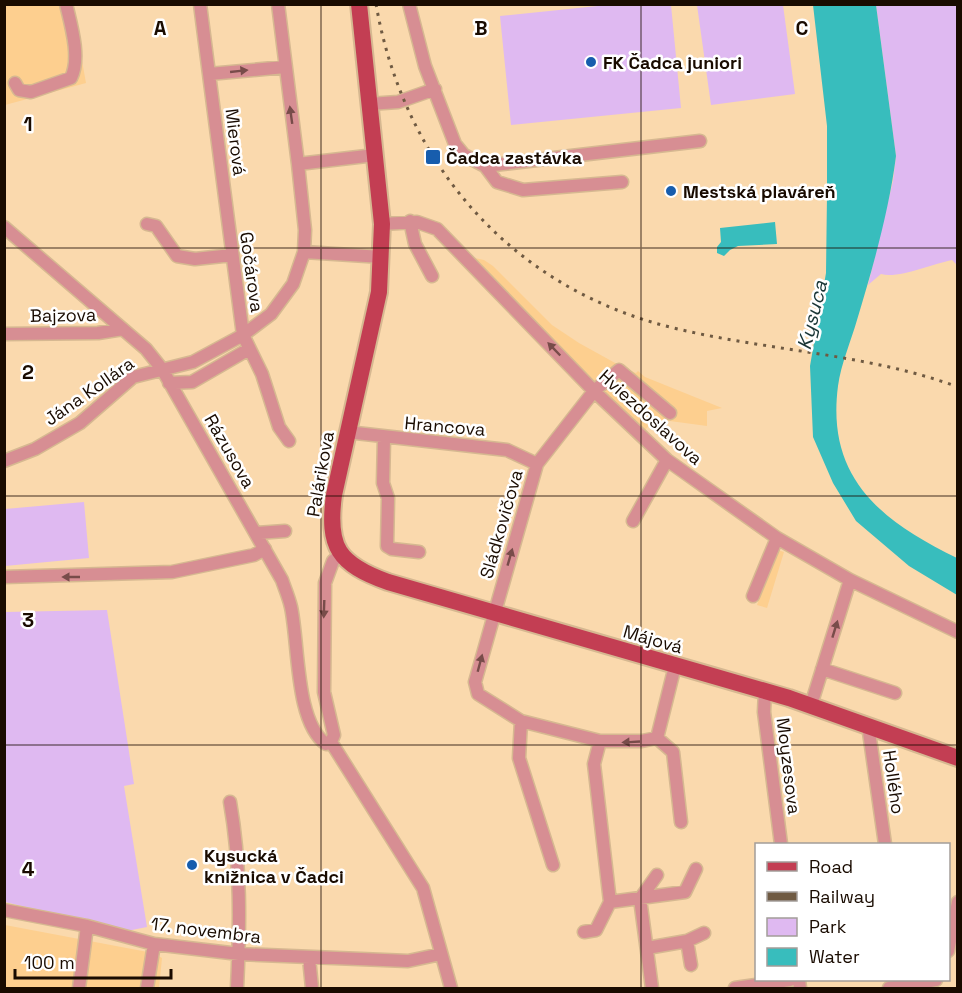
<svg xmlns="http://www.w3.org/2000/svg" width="962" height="993" font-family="'Space Grotesk',sans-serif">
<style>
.built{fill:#fdcf8f}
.green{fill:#dfb9f1}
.water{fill:#38bdbd}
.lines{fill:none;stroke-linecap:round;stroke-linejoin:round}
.minor-casing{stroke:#d6b891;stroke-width:15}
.major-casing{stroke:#d6b891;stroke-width:20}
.minor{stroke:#d78e93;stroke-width:12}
.major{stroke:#c33e53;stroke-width:16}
.rail{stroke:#6f5a42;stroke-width:3;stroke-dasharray:3 6;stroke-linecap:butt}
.oneway{fill:#784c4a}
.grid{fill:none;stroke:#190b00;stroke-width:1.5;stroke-opacity:0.55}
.poi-dot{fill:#175dad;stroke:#fff;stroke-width:2}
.labels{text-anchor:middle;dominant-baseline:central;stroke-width:5;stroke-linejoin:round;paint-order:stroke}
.poi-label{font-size:18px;font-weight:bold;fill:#190b00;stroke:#fff;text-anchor:start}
.street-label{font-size:18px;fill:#190b00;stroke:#fff}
.water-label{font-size:20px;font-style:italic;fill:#1a3636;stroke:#fff}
.grid-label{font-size:20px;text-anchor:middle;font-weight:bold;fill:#190b00;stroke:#fff;stroke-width:5;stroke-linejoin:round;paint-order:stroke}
</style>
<rect width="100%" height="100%" fill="#fad9ad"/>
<path class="built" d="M5,5H72L86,83L5,105Z
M470,257L484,260L493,266L552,325L579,343L626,369L636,373L638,371L645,377L722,408L707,411V426L655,419L645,430L641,426L637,428Z
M775,549L784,552L767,608L757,605Z
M5,925L153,953L162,958L159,988H5Z"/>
<path class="green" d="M617,4L671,5L681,108L511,125L500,16Z
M697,5H783L795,94L711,105Z
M876,5H957V265L952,260C932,264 898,279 881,274L868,285L893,181L896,156Z
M84,502L89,558L5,566V509Z
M107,610L134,784L124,786L147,927L127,931L5,902V612Z"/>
<path class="water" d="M813,5H876L896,156C889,211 873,267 857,320C851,341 841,364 838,386C826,478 881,521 957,558V595L909,566L856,521L833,483L813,437L810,366L826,273L827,195V126Z
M775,222L777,244L738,246L730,250L724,256L717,253V247L721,242L720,228Z"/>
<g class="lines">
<defs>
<path id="minor" d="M200,4L209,74L285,67
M278,4L298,164
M409,4L425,66L455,144L464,155L485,166L700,141
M209,74L243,335L262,374L279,427L289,441
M15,83L19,90L31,92L71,78C81,58 71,25 66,4
M369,104L398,102L435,89
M485,166L497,182L523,190L622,182
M410,221L415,244L432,276
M147,224L156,226L177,256L195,259L232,255
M382,224L417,222L437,229L594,391L667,460L777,538L850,580L958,632
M4,227L146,349L162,369L282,580C285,589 289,598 291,607C299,644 295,722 326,744L331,742
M304,252L382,257
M4,334L98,333L123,329
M169,383L192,382L249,349
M670,413L619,370L594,391L537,464L475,682L478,694L521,721L600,741H642L657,738L675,666
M347,432L507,450L537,464
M384,438L383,483L388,498L387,546L392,549L419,552
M4,461L35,449L80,423L133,377L193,362L243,335L271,314L293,284L304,252L305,230L298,164L375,155
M633,521L667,460
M257,533L285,531
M340,555L333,561L325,583L324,692L334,735L331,742L423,888L451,988
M4,577L172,572L254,555L265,549
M753,596L777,538
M822,669L895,693
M765,691L764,712L781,844
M811,705L850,580
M521,721L519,758L553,865
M868,725L885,844
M657,738L673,752L681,822
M600,741L594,764L610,902
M230,802C241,864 240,926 237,988
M4,910L87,926L154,944L239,954L408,961L441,954
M584,932L596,930L610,902L685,892L696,869
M687,941L691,965
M647,948L687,941L704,933
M948,951L958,902
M309,958L312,988
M799,980L800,988
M79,988L87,926
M147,988L154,944
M652,988L640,899L657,875
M735,988L790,980
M889,988L936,980"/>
<path id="major" d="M359,4L382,224L379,292L334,495C327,547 338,564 388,582L789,698L958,758"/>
</defs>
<use href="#minor" class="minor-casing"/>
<use href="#major" class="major-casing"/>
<use href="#minor" class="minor"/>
<use href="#major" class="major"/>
<path class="rail" d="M376,4C404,167 516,292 678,329C770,351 869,354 958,387"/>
</g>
<defs><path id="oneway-solid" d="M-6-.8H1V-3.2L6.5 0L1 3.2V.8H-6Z" transform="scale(1.5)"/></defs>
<g class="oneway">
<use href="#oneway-solid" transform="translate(239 71) rotate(-6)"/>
<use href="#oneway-solid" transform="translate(291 115) rotate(-98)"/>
<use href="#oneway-solid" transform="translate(554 349) rotate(-134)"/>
<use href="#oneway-solid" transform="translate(510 557) rotate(-74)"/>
<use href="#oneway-solid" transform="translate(71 577) rotate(180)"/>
<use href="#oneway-solid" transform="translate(324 609) rotate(92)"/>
<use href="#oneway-solid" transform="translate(835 629) rotate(-73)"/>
<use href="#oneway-solid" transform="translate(480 663) rotate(-75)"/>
<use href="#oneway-solid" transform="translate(631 742) rotate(177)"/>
</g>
<path class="grid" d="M321,4V988M641,4V988M4,248H958M4,496H958M4,745H958"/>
<g class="poi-dot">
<circle cx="591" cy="62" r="6"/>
<rect x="425" y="149" width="16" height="16" rx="3"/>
<circle cx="671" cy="191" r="6"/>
<circle cx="192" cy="865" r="6"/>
</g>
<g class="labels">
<g class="poi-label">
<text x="603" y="62">FK Čadca juniori</text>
<text x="446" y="157">Čadca zastávka</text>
<text x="683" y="191">Mestská plaváreň</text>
<text x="204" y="855">Kysucká<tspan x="204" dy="21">knižnica v Čadci</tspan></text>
</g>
<g class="street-label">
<text transform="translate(236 142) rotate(83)">Mierová</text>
<text transform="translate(252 272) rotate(82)">Gočárova</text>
<text transform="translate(63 315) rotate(-1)">Bajzova</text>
<text transform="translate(89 391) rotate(-35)">Jána Kollára</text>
<text transform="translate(651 417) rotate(42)">Hviezdoslavova</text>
<text transform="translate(445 426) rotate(5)">Hrancova</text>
<text transform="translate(230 451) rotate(60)">Rázusova</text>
<text transform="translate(320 474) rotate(-80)">Palárikova</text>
<text transform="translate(501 524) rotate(-74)">Sládkovičova</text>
<text transform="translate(653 639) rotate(16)">Májová</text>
<text transform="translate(789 766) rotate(83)">Moyzesova</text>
<text transform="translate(894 782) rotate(82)">Hollého</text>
<text transform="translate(206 930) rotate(7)">17. novembra</text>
</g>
<g class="water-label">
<text transform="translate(812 315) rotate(-76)">Kysuca</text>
</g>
</g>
<g class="grid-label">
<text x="160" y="35">A</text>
<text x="481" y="35">B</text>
<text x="802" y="35">C</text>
<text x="28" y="131">1</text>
<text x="28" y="379">2</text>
<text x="28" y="627">3</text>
<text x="28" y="876">4</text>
</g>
<rect width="962" height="993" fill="none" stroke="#190b00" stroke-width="12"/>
<rect x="755" y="843" width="195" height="138" fill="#ffffff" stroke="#a39d99" stroke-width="1.5"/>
<rect x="767" y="862" width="30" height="9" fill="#c33e53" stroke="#a39d99" stroke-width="1.5"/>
<text x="809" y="873" font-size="18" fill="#190b00">Road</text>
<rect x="767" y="892" width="30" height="9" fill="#6f5a42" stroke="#a39d99" stroke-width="1.5"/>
<text x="809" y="903" font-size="18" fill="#190b00">Railway</text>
<rect x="767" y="918" width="30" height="18" fill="#dfb9f1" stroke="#a39d99" stroke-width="1.5"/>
<text x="809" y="933" font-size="18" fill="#190b00">Park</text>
<rect x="767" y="948" width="30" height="18" fill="#38bdbd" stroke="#a39d99" stroke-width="1.5"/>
<text x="809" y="963" font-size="18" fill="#190b00">Water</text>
<path d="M15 969v9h156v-9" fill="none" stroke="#190b00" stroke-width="3"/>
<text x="24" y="969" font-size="18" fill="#190b00" stroke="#ffffff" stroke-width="4.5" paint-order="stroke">100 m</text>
</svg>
